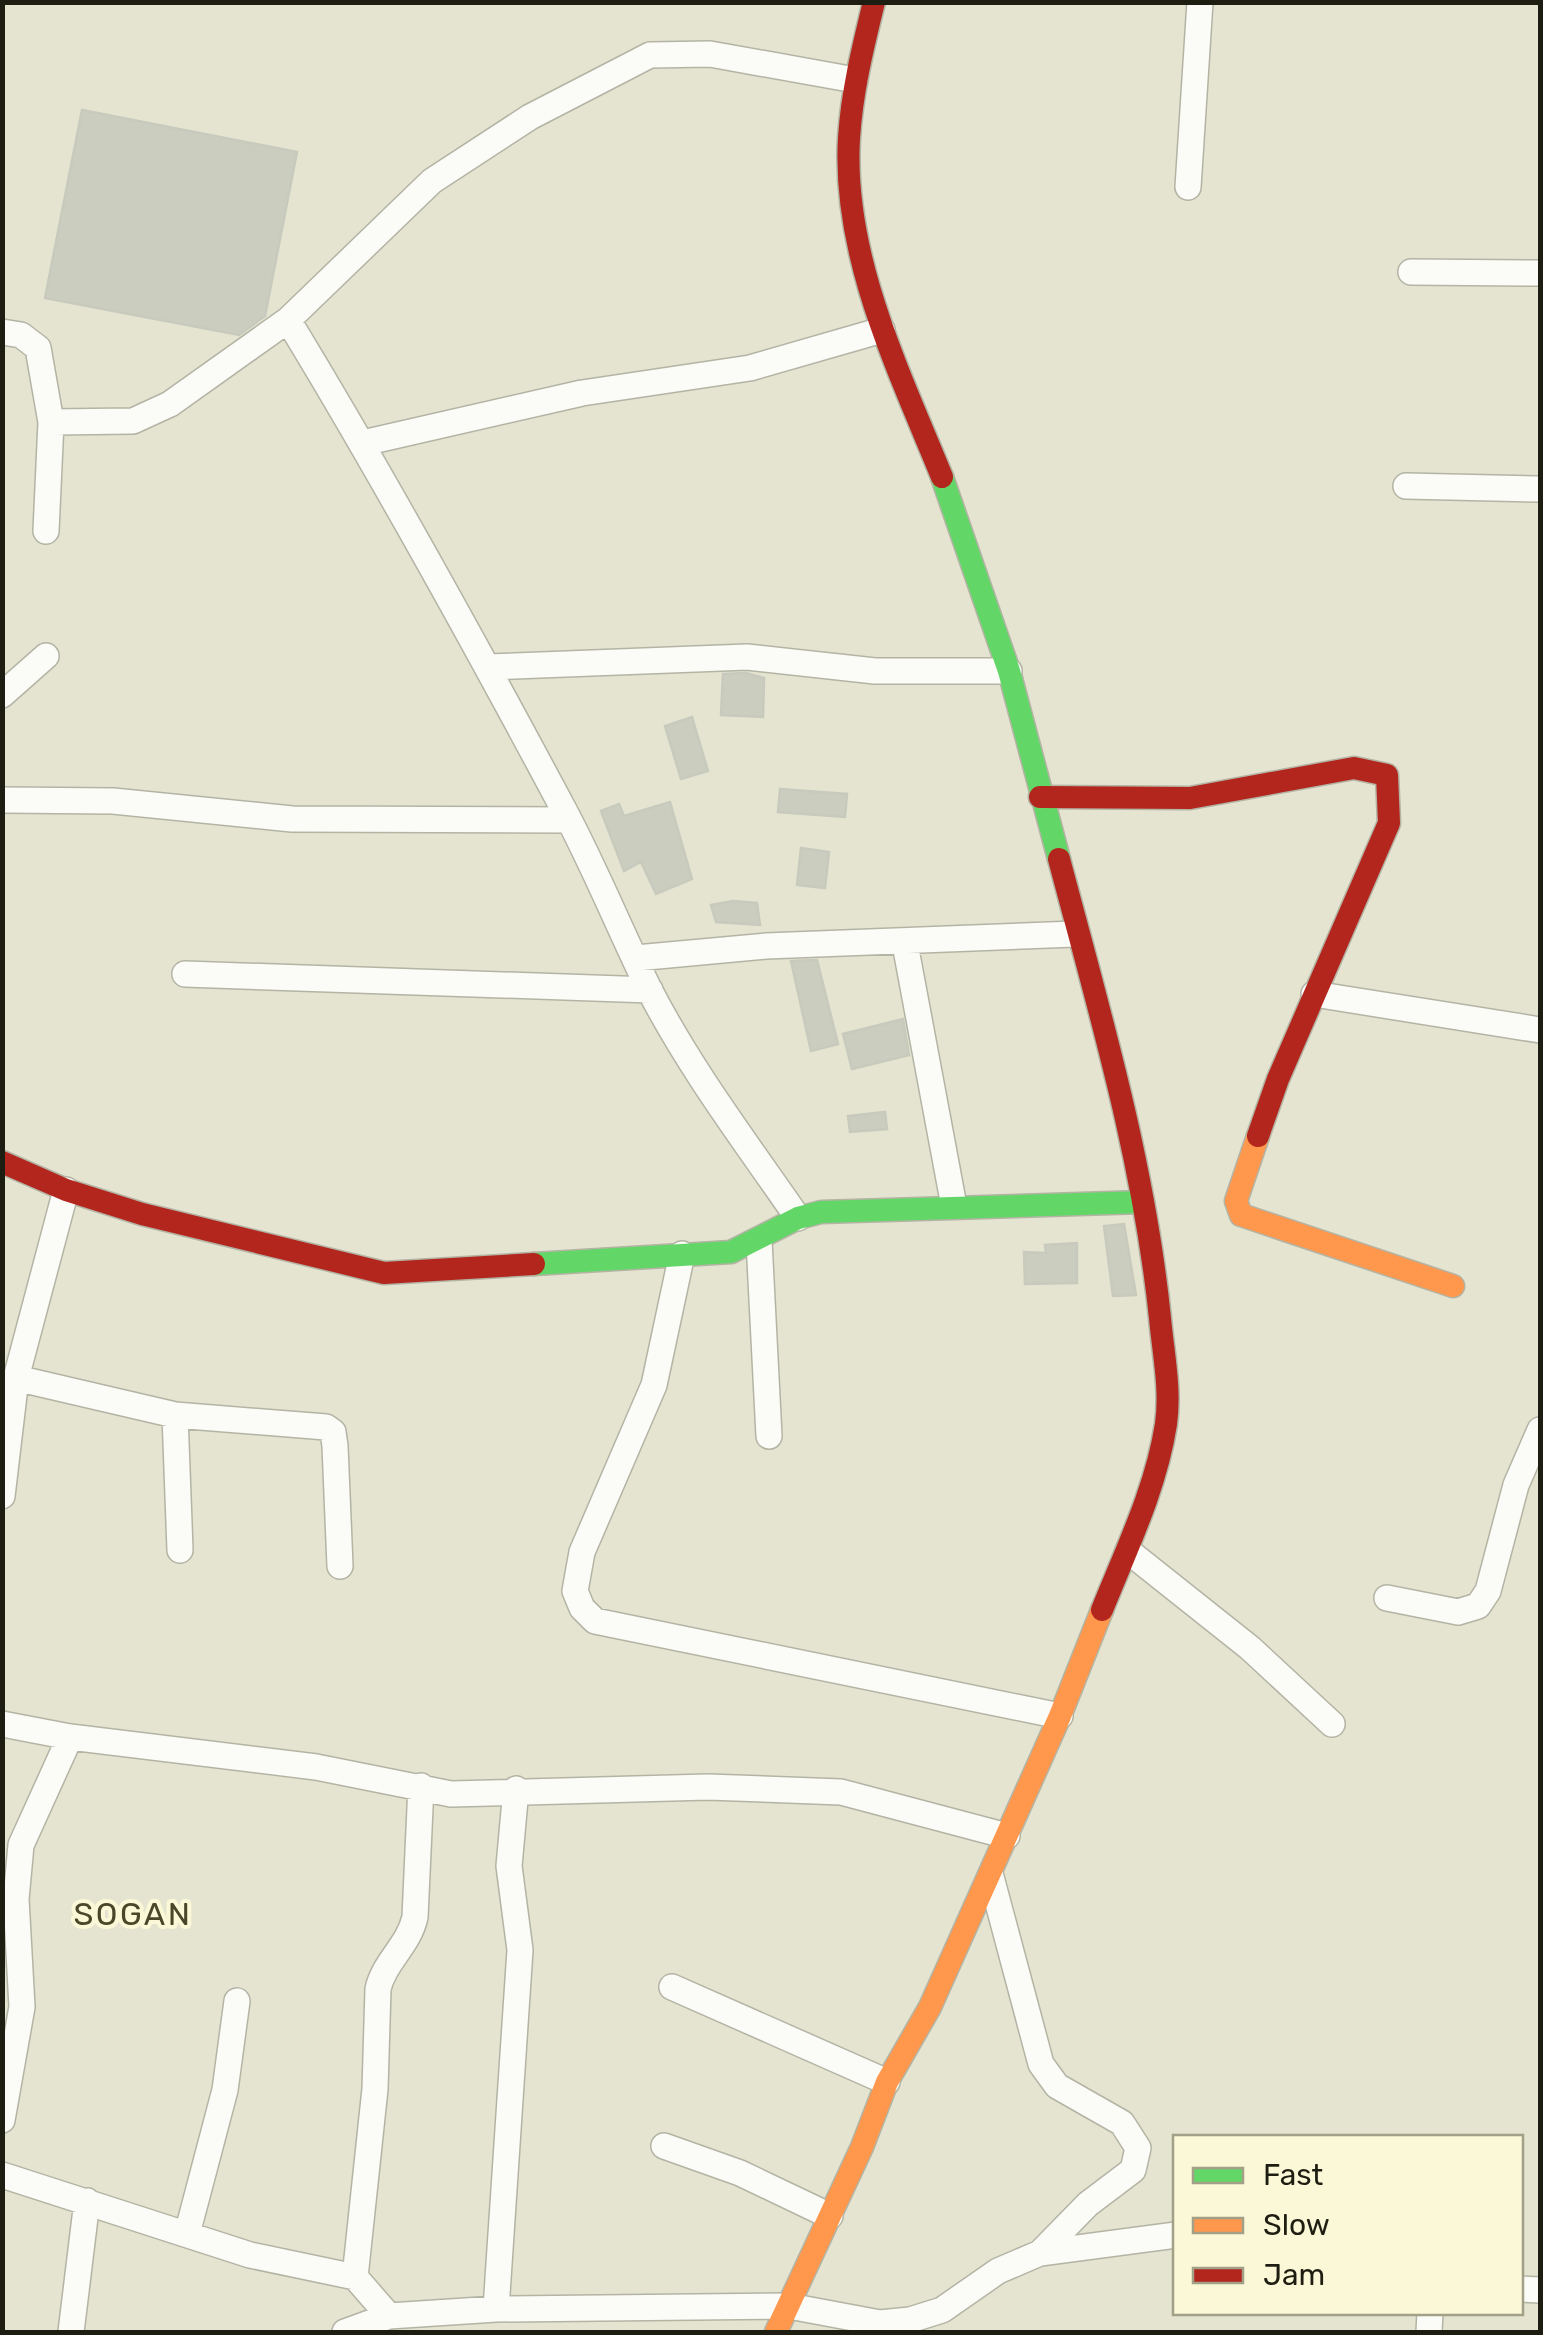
<svg xmlns="http://www.w3.org/2000/svg" width="1543" height="2335" font-family="Rubik,sans-serif">
<style>
.building{fill:#cbcebf;stroke:#c7cabc;stroke-width:2.5}
.lines{fill:none;stroke-linecap:round;stroke-linejoin:round}
.street-casing{stroke:#b4b4a5;stroke-width:28}
.fast-casing{stroke:#b4b4a5;stroke-width:25}
.slow-casing{stroke:#b4b4a5;stroke-width:25}
.jam-casing{stroke:#b4b4a5;stroke-width:25}
.street{stroke:#fbfbf8;stroke-width:25}
.fast{stroke:#63d668;stroke-width:22}
.slow{stroke:#ff974d;stroke-width:22}
.jam{stroke:#b3261e;stroke-width:22}
.labels{text-anchor:middle;dominant-baseline:central;stroke-width:8;stroke-linejoin:round;paint-order:stroke}
.quarter-label{font-size:32px;letter-spacing:2.5px;fill:#49472a;stroke:#faf8d6}
</style>
<rect width="100%" height="100%" fill="#e5e4d1"/>
<path class="building" d="M82,110L297,152L265,316L239,335L45,298Z
M746,673L764,678L763,717L721,715L723,674Z
M692,717L708,771L681,779L665,726Z
M780,789L847,794L845,817L778,812Z
M670,802L692,879L656,894L641,862L624,871L601,811L619,804L624,816Z
M801,848L829,852L825,888L797,885Z
M733,901L757,903L760,925L716,922L711,905Z
M817,960L838,1044L811,1051L791,961Z
M903,1019L909,1055L852,1069L843,1034Z
M885,1112L887,1129L850,1132L848,1116Z
M1124,1224L1136,1295L1113,1296L1104,1226Z
M1077,1243V1283L1025,1284L1024,1252L1046,1253L1045,1245Z"/>
<g class="lines">
<defs>
<path id="street" d="M1188,187L1200,2
M1411,272L1540,273
M288,320C386,481 476,645 564,810C595,868 620,930 649,989C690,1069 747,1144 798,1218
M2,332L21,335L38,348L51,422L46,531
M51,422L133,421L170,404L288,320L432,181L530,117L650,55L710,54L855,80
M363,443L582,393L750,368L882,330
M1406,486L1540,489
M488,667L747,657L875,671H1009
M2,695L46,656
M2,800L113,801L292,819L569,820
M905,944L954,1206
M636,958L766,946L1075,934
M185,974L650,990
M1314,994L1540,1030
M759,1241L769,1436
M682,1254L654,1385L582,1552L575,1591L582,1608L595,1621L1060,1716
M16,1378L175,1415L326,1427L333,1432L335,1446L340,1566
M175,1415L180,1550
M2,1496L16,1378L66,1190
M1128,1551L1250,1648L1332,1724
M1387,1598L1458,1612L1478,1606L1488,1591L1516,1485L1540,1430
M2,1724L70,1737L316,1767L451,1794L708,1787L841,1792L1007,1836
M991,1877L1041,2064L1057,2086L1122,2123L1138,2148L1133,2170L1088,2204L1040,2253
M672,1987L887,2082
M2,2120L22,2007L16,1899L21,1845L70,1737
M664,2146L740,2173L830,2216
M2,2175L250,2255L355,2277L389,2316
M187,2234L225,2090L237,2001
M355,2277L375,2089L378,1989C384,1962 409,1945 415,1917L421,1786
M1520,2289L1540,2290
M496,2309L520,1950L509,1866L516,1789
M71,2332L87,2201
M345,2332L389,2316L496,2309L789,2306L880,2323L910,2320L942,2310L998,2271L1040,2253L1176,2235
M1429,2332L1430,2312"/>
<path id="fast" d="M942,477L1009,671L1059,859
M534,1264L731,1252L798,1218L821,1212L1143,1202"/>
<path id="slow" d="M1258,1136L1236,1201L1241,1215L1453,1286
M776,2332L862,2147L887,2082L930,2007L1060,1716L1102,1610"/>
<path id="jam" d="M874,2C863,47 852,91 849,138C842,256 899,371 942,477
M1040,797L1190,798L1354,768L1387,775L1389,823L1278,1079L1258,1136
M1059,859C1099,1010 1144,1162 1160,1318C1163,1352 1171,1389 1166,1424C1156,1489 1126,1550 1102,1610
M2,1162L66,1190L142,1214L384,1273L534,1264"/>
</defs>
<use href="#street" class="street-casing"/>
<use href="#fast" class="fast-casing"/>
<use href="#slow" class="slow-casing"/>
<use href="#jam" class="jam-casing"/>
<use href="#street" class="street"/>
<use href="#fast" class="fast"/>
<use href="#slow" class="slow"/>
<use href="#jam" class="jam"/>
</g>
<g class="labels">
<g class="quarter-label">
<text x="133" y="1914">SOGAN</text>
</g>
</g>
<rect width="1543" height="2335" fill="none" stroke="#1e1d11" stroke-width="10"/>
<rect x="1173" y="2135" width="350" height="180" fill="#faf8d6" stroke="#a2a087" stroke-width="2.5"/>
<rect x="1193" y="2168" width="50" height="15" fill="#63d668" stroke="#a2a087" stroke-width="2.5"/>
<text x="1263" y="2185" font-size="30" fill="#1e1d11">Fast</text>
<rect x="1193" y="2218" width="50" height="15" fill="#ff974d" stroke="#a2a087" stroke-width="2.5"/>
<text x="1263" y="2235" font-size="30" fill="#1e1d11">Slow</text>
<rect x="1193" y="2268" width="50" height="15" fill="#b3261e" stroke="#a2a087" stroke-width="2.5"/>
<text x="1263" y="2285" font-size="30" fill="#1e1d11">Jam</text>
</svg>
